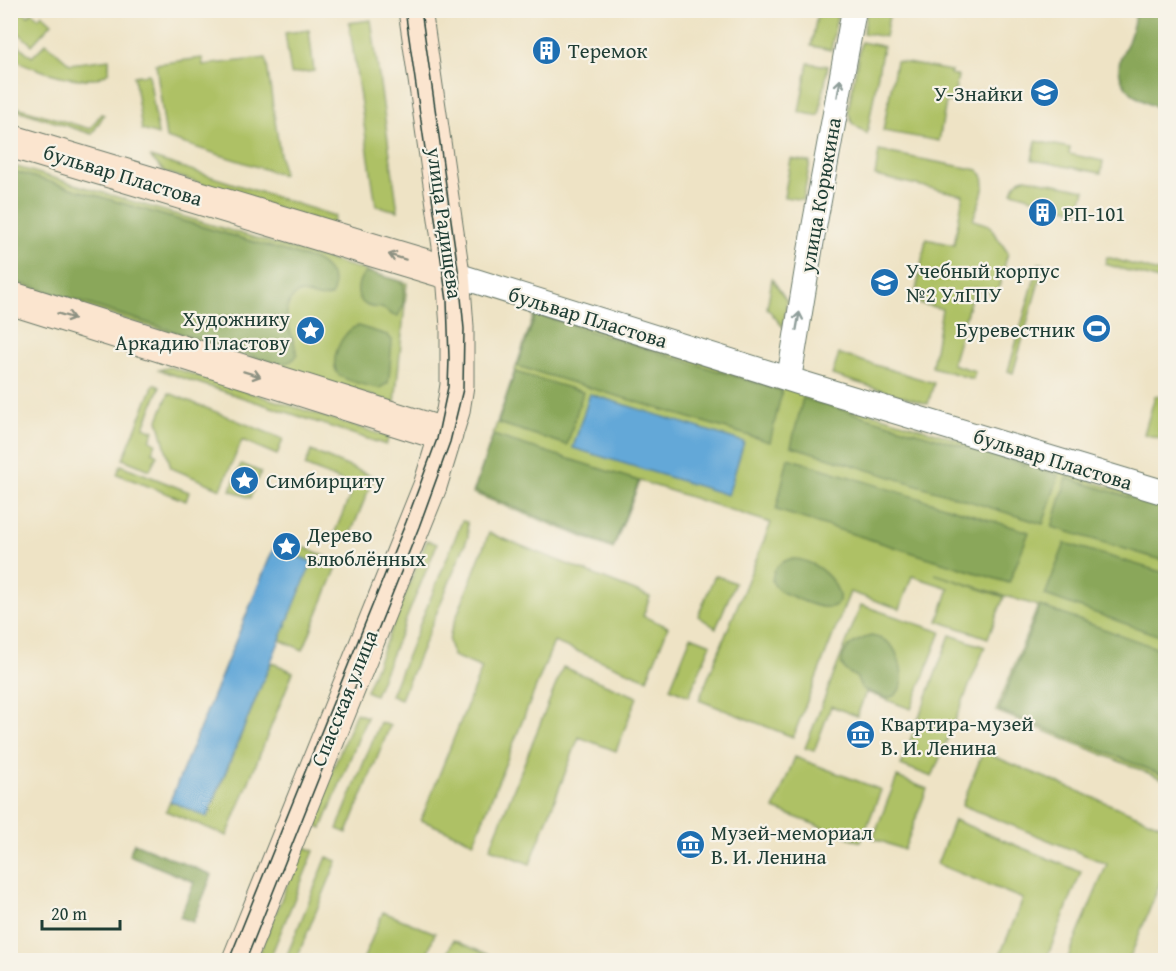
<svg xmlns="http://www.w3.org/2000/svg" width="1176" height="971" font-family="'Gentium Book Plus',serif">
<style>
.green{fill:#aec165;stroke:#667f4c;stroke-width:1.5}
.forest{fill:#8aa75a;stroke:#547247;stroke-width:1.5}
.water{fill:#63a8d8;stroke:#417286;stroke-width:1.5}
.lines{fill:none;stroke-linecap:round;stroke-linejoin:round}
.street-casing{stroke:#677767;stroke-width:26}
.secondary-casing{stroke:#677767;stroke-width:35}
.street{stroke:#fff;stroke-width:24}
.secondary{stroke:#fbe5cf;stroke-width:33}
.tram{stroke:#1f3d34;stroke-width:1.5}
.oneway{stroke:#8f9e9a}
.oneway2{stroke:#8d9182}
.labels{text-anchor:middle;dominant-baseline:central;stroke-width:4.5;stroke-linejoin:round;paint-order:stroke}
.poi-label{font-size:21px;fill:#1f3d34;stroke:#f7f3e8;text-anchor:start}
.street-label{font-size:21px;fill:#1f3d34;stroke:#f7f3e8}
</style>
<rect width="100%" height="100%" fill="#f7f3e8"/>
<filter id="ink" filterUnits="userSpaceOnUse"><feTurbulence type="fractalNoise" baseFrequency=".0167" numOctaves="2"/><feDisplacementMap in="SourceGraphic" scale="12" xChannelSelector="R" yChannelSelector="G"/><feConvolveMatrix kernelMatrix="1 2 1 2 8 2 1 2 1" color-interpolation-filters="sRGB"/></filter>
<filter id="wash" filterUnits="userSpaceOnUse"><feTurbulence type="fractalNoise" baseFrequency=".008" numOctaves="4" result="noise"/><feDisplacementMap in="SourceGraphic" scale="24" xChannelSelector="R" yChannelSelector="G"/><feGaussianBlur stdDeviation="1.35" result="paint"/><feColorMatrix in="noise" values="0 0 0 0 0 0 0 0 0 0 0 0 0 0 0 0 0 1.4 0 .05"/><feComposite in="paint" operator="in"/></filter>
<g filter="url(#wash)">
<rect width="100%" height="100%" fill="#eee3c5"/>
<path class="green" d="M10,11H22L28,16L32,12L39,18L42,14L52,23L32,45L11,26Z
M818,11H838L831,50L811,46Z
M867,11H890L885,37L863,33Z
M371,20L398,211L376,206L349,23Z
M309,30L314,71L291,74L285,33Z
M10,38L32,57L46,43L70,64L109,59V71C93,91 29,69 11,57Z
M861,42L883,46L867,134L852,123L848,111Z
M202,58L203,65L266,58L283,175L166,138L156,64Z
M896,61L951,71L950,74L958,76L953,102H946L939,141L883,131Z
M808,63L828,66L819,116L799,112Z
M149,74L158,135L142,130L134,76Z
M10,105L90,129L101,114L104,115L92,134L11,108Z
M1036,141L1070,148L1069,154L1103,161L1101,173L1032,160Z
M879,151L978,170C992,181 977,205 973,220L989,225L1008,253L997,294L974,288L952,364L975,371L973,379L932,367L942,309L914,302L926,239L954,245L963,195L875,176Z
M150,157L335,216L332,226L165,172Z
M791,159L810,162L803,200L784,197Z
M10,165L407,283L395,403L11,284Z
M1026,178L1085,190L1079,211L1012,192C1015,184 1017,179 1026,178Z
M1107,257L1165,274V282L1105,264Z
M1039,263L1044,264L1013,373L1008,371Z
M772,279L787,301L783,327L767,308Z
M536,309L1165,504V780L996,711L1038,606L935,574L1004,597L988,638L938,621L949,588L912,576L900,609L850,592L793,737L699,700L771,523L640,481L613,549L473,493Z
M839,354L934,383L928,404L832,375Z
M170,367L389,437L386,445L159,370Z
M154,384L160,387L144,427L154,431L150,440L156,443L152,452L157,455L150,470L123,459Z
M1165,391V419H1163L1159,431L1165,433V440L1144,434L1155,396L1161,397Z
M169,393L283,439L277,455L242,440L221,489L171,468L158,420Z
M311,451L374,477L348,540L334,534L354,486L305,466Z
M241,464L261,472L258,480L244,475L240,483L254,490L250,498L230,490Z
M121,465L189,492L186,501L117,474Z
M462,521L467,522L468,537L401,699L391,695Z
M489,533L650,597L643,616L668,627L647,679L554,642L474,842L421,820L482,668L453,656L449,641L451,631Z
M279,537L339,562L303,650L280,640L311,563L274,547Z
M427,540L437,544L375,695L366,691Z
M715,575L735,583L716,628L698,616Z
M861,605L941,632L911,709L866,692L857,716L831,706L814,751L805,748Z
M950,635L985,647L932,777L901,765Z
M691,636L711,644L689,696L670,688Z
M271,662L293,672L227,836L166,811L170,801L208,816Z
M563,667L637,697L616,751L579,737L530,864L490,848Z
M356,713L367,717L322,828L311,823Z
M380,722L390,726L347,833L337,829Z
M983,752L1165,827V871L1129,960H1067L1107,864L962,805Z
M795,757L881,790L861,842L774,809Z
M897,777L927,789L904,850L873,838Z
M954,820L1081,872L1046,960H998L1023,899L937,864Z
M303,846L314,851L270,958L259,954Z
M327,857L337,861L296,960H285Z
M383,912L435,933L425,960H363Z
M453,940L498,959L497,960H445Z"/>
<path class="forest" d="M1136,11H1165V110C1142,103 1114,88 1120,60C1122,53 1125,48 1128,42C1132,32 1134,21 1136,11Z
M10,170L315,260C328,267 340,282 331,296C318,301 310,292 298,293C274,310 295,335 297,355C293,363 284,364 275,363L11,280Z
M368,272L399,281L404,285L403,306L398,316C390,317 389,310 381,308C376,307 371,308 366,305C354,298 356,277 368,272Z
M536,314L782,391L770,442L517,366Z
M358,326L387,335L392,340L389,378L388,383L380,388C371,387 347,381 340,376C326,365 342,329 358,326Z
M515,372L583,392L567,445L498,423Z
M803,398L1059,475L1043,524L791,446Z
M493,435L639,481L613,547L474,491Z
M788,458L1029,532L1009,583L776,510Z
M1067,478L1165,508V561L1052,527Z
M1065,543L1165,573V638L1045,595Z
M790,559C833,556 871,632 798,599C788,594 777,593 772,581C773,568 778,563 790,559Z
M1040,606L1165,651V776L999,710Z
M871,636C879,637 886,640 892,646C902,659 910,695 887,698L862,689L856,677L846,671L842,665C841,648 856,640 871,636Z
M134,843L212,875L193,922L180,917L194,882L129,855Z"/>
<path class="water" d="M590,394L744,442L728,495L573,448Z
M274,547L312,562L207,817L170,801Z"/>
</g>
<g filter="url(#ink)">
<g class="lines">
<defs>
<path id="street" d="M453,274L798,382L1166,493
M789,379L813,233L854,10"/>
<path id="secondary" d="M10,141L453,274
M10,298L446,435
M239,960L430,486L453,411L457,385V327L453,274L415,10"/>
</defs>
<use href="#street" class="street-casing"/>
<use href="#secondary" class="secondary-casing"/>
<use href="#street" class="street"/>
<use href="#secondary" class="secondary"/>
<path class="tram" d="M229,960L406,522L437,439L448,387L449,358L447,301L405,10
M246,960L419,527L450,442L463,389L464,329L459,276L421,10"/>
</g>
<defs><path id="oneway-shaft" d="M-6 0H5M1.5-3L5.5 0L1.5 3" fill="none" stroke-width="1.6" stroke-linecap="round" stroke-linejoin="round" transform="scale(1.5)"/></defs>
<g class="oneway">
<use href="#oneway-shaft" transform="translate(839 88) rotate(-80)"/>
<use href="#oneway-shaft" transform="translate(798 321) rotate(-80)"/>
</g>
<g class="oneway2">
<use href="#oneway-shaft" transform="translate(397 257) rotate(-163)"/>
<use href="#oneway-shaft" transform="translate(66 316) rotate(17)"/>
<use href="#oneway-shaft" transform="translate(252 374) rotate(17)"/>
</g>
</g>
<defs>
<symbol id="building-disc" viewBox="-11 -11 22 22"><circle r="9.5" fill="#1f6fb2" stroke="#f7f3e8"/><path d="M-4-6H4V6H1V3H-1V6H-4ZM-2.5-4.3h1.7v1.8h-1.7ZM.8-4.3h1.7v1.8H.8ZM-2.5-1h1.7V.8h-1.7ZM.8-1h1.7V.8H.8Z" fill="#fff"/></symbol>
<symbol id="school-disc" viewBox="-11 -11 22 22"><circle r="9.5" fill="#1f6fb2" stroke="#f7f3e8"/><path d="M0-5L7-2L0 1L-7-2ZM-4 1L0 2.5L4 1V4Q0 6-4 4Z" fill="#fff"/></symbol>
<symbol id="university-disc" viewBox="-11 -11 22 22"><circle r="9.5" fill="#1f6fb2" stroke="#f7f3e8"/><path d="M0-5L7-2L0 1L-7-2ZM-4 1L0 2.5L4 1V4Q0 6-4 4Z" fill="#fff"/></symbol>
<symbol id="stadium-disc" viewBox="-11 -11 22 22"><circle r="9.5" fill="#1f6fb2" stroke="#f7f3e8"/><path d="M0-5a6.5 5 0 1 0 0 10a6.5 5 0 1 0 0-10ZM-3.5-1.8h7v3.6h-7Z" fill="#fff"/></symbol>
<symbol id="sight-disc" viewBox="-11 -11 22 22"><circle r="9.5" fill="#1f6fb2" stroke="#f7f3e8"/><path d="M0-6L1.8-2.2L6-1.7L2.9 1.2L3.7 5.4L0 3.3L-3.7 5.4L-2.9 1.2L-6-1.7L-1.8-2.2Z" fill="#fff"/></symbol>
<symbol id="museum-disc" viewBox="-11 -11 22 22"><circle r="9.5" fill="#1f6fb2" stroke="#f7f3e8"/><path d="M0-6L6-3V-2H-6V-3ZM-5-1h2V3h-2ZM-1-1h2V3h-2ZM3-1h2V3H3ZM-6 4H6V6H-6Z" fill="#fff"/></symbol>
</defs>
<g fill-rule="evenodd">
<use href="#building-disc" x="530" y="34" width="33" height="33"/>
<use href="#school-disc" x="1028" y="76" width="33" height="33"/>
<use href="#building-disc" x="1026" y="196" width="33" height="33"/>
<use href="#university-disc" x="868" y="266" width="33" height="33"/>
<use href="#stadium-disc" x="1080" y="312" width="33" height="33"/>
<use href="#sight-disc" x="294" y="314" width="33" height="33"/>
<use href="#sight-disc" x="228" y="464" width="33" height="33"/>
<use href="#sight-disc" x="270" y="530" width="33" height="33"/>
<use href="#museum-disc" x="844" y="718" width="33" height="33"/>
<use href="#museum-disc" x="674" y="828" width="33" height="33"/>
</g>
<g class="labels">
<g class="poi-label">
<text x="568" y="50">Теремок</text>
<text x="1023" y="93" text-anchor="end">У-Знайки</text>
<text x="1063" y="213">РП-101</text>
<text x="906" y="270">Учебный корпус<tspan x="906" dy="24">№2 УлГПУ</tspan></text>
<text x="290" y="318" text-anchor="end">Художнику<tspan x="290" dy="24">Аркадию Пластову</tspan></text>
<text x="1075" y="329" text-anchor="end">Буревестник</text>
<text x="266" y="480">Симбирциту</text>
<text x="307" y="534">Дерево<tspan x="307" dy="24">влюблённых</tspan></text>
<text x="881" y="723">Квартира-музей<tspan x="881" dy="24">В. И. Ленина</tspan></text>
<text x="711" y="832">Музей-мемориал<tspan x="711" dy="24">В. И. Ленина</tspan></text>
</g>
<g class="street-label">
<text transform="translate(123 175) rotate(17)">бульвар Пластова</text>
<text transform="translate(820 195) rotate(-80)">улица Корюкина</text>
<text transform="translate(445 223) rotate(82)">улица Радищева</text>
<text transform="translate(588 317) rotate(17)">бульвар Пластова</text>
<text transform="translate(1053 459) rotate(17)">бульвар Пластова</text>
<text transform="translate(344 698) rotate(-68)">Спасская улица</text>
</g>
</g>
<rect width="1176" height="971" fill="none" stroke="#f7f3e8" stroke-width="36"/>
<path d="M42 920v9h78v-9" fill="none" stroke="#1f3d34" stroke-width="3"/>
<text x="51" y="920" font-size="18" fill="#1f3d34" stroke="#f7f3e8" stroke-width="4.5" paint-order="stroke">20 m</text>
</svg>
